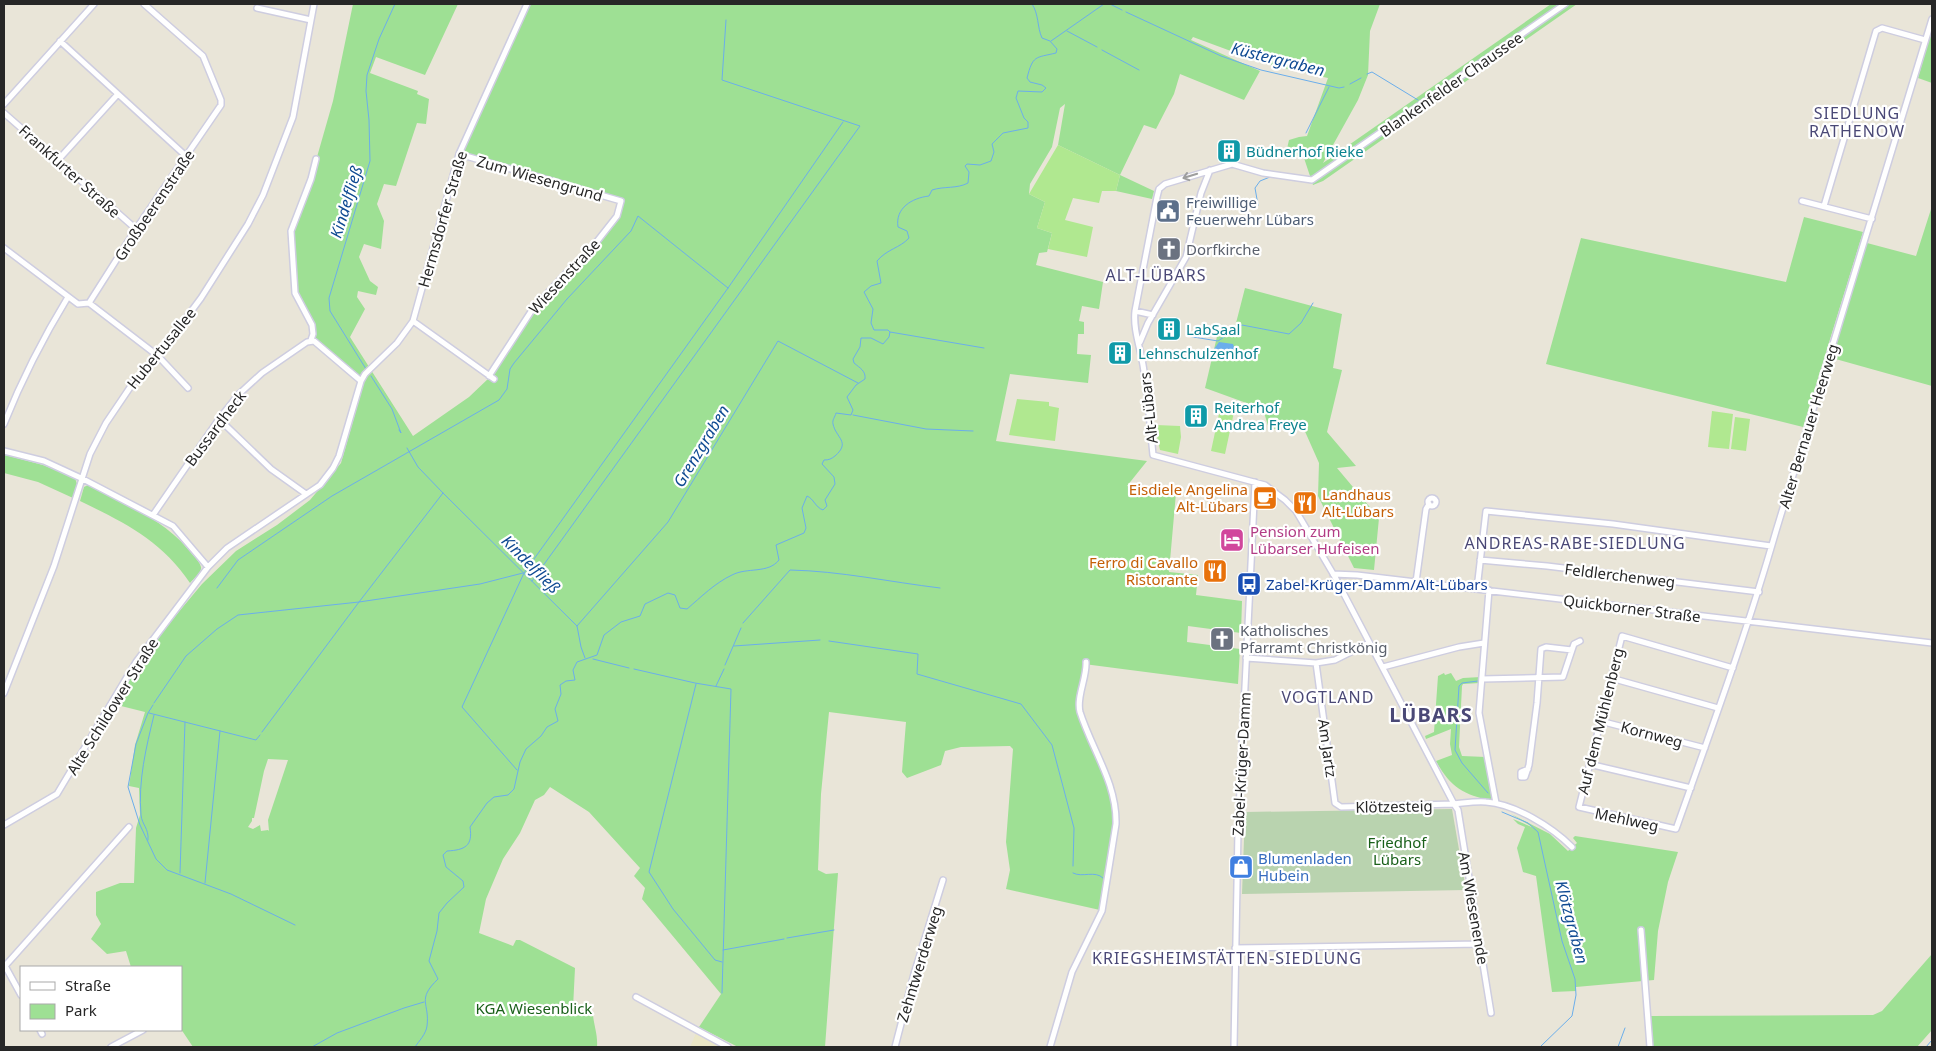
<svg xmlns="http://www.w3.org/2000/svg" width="1936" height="1051" font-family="'Noto Sans',sans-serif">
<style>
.education{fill:#ebe7c7}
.green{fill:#9ee094;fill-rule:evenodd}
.cemetery{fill:#b9d3af}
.pitch{fill:#b0e890}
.water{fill:#6baeeb}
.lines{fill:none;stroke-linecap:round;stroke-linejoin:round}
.stream{stroke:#6baeeb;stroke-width:1}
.minor-casing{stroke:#cecde0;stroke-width:8}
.minor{stroke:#fff;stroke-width:5}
.oneway{stroke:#9e9e9e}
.labels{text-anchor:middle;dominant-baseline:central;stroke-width:4.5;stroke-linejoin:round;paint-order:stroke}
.street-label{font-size:15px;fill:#272727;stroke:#fff}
.culture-label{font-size:15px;fill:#0d838f;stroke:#fff;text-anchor:start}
.service-label{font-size:15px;fill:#4e5e75;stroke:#fff;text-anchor:start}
.worship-label{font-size:15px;fill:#5b616d;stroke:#fff;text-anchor:start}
.food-label{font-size:15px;fill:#c56008;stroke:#fff;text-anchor:end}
.hotel-label{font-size:15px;fill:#b23c85;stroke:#fff;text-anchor:start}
.transit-label{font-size:15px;fill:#164399;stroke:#fff;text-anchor:start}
.park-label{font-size:15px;fill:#1a601a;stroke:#fff}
.shop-label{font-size:15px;fill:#366cbe;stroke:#fff;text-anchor:start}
.water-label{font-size:16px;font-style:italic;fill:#0f4a92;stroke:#fff}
.neighbourhood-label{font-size:16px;letter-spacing:1px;fill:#4a4876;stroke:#fff}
.district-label{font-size:20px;font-weight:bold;letter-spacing:1px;fill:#4a4876;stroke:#fff}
</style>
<rect width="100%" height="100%" fill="#e9e5d8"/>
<path class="education" d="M696,1033L724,1047H690Z"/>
<path class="green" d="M353,4H458L425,75L376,57L370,73L418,91L417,94L429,99L426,124L417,123L396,186L384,184L377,204L384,221L381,249L364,244L359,257L370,281L378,287L376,295L358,291L357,297L365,309L350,337L413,436L469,397L490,377L545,297L569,271L576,270L619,216L622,203L459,154L527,4H1380L1370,31L1368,75L1358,100L1323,163L1551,4H1577L1323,181L1313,185L1304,158L1286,153L1289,140L1299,137L1307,136L1328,78L1266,64L1193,37L1191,40L1260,71L1244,100L1180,74L1174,94L1156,129L1144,125L1120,175L1154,191L1152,199L1116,191L1120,175L1058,145L1065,104L1060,108L1052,147L1030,184L1029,194L1045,202L1037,228L1052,233L1047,252L1039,253L1036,265L1103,282L1099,309L1082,306L1079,321L1084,322V334H1078L1077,354L1091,355L1088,383L1010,374L996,441L1147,461L1127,486L1176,493L1169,572L1198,575L1196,595L1242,601L1241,633L1188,626L1187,642L1240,649L1238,684L1084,664L1078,712L1111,793L1115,810L1114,824L1100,910L1006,889L1010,870L1006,842L1013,749L1010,746L961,747L945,751L941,765L907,778L902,772L906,722L829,712L821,794L818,870L826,874L838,873L825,1047H738L699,1027L721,994L642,899L645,888L634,876L640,868L589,812L550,787L544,795L535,800L520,833L503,859L486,899L479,933L513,946L516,940H520L575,968L573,1008L593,1015C594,1026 598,1035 597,1047H193L181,1029V967H131L126,951L107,954L91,939L101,924L96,915V892L120,883H134L136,828L140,815L139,788L129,786L135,745L145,712L113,704L167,626L202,584L236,551L277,525L310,500L341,463L365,379L349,369L315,339L311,316L296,290L293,230L317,157L333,101ZM268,759L288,760L268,820L269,831L268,830L261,831L260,825L253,829L248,827L252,821V818H254L264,771Z
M1932,29V83L1918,78Z
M1932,206V386L1832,358L1867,243L1916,256Z
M1804,217L1863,232L1803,427L1546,364L1581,238L1786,282Z
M1245,288L1342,314L1333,368L1342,370L1327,432L1356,466L1337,468L1379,518L1374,570L1354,568L1318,496L1319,463L1303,427L1269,429L1263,409L1205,388L1219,328L1235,327Z
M5,455L43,465L75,478L77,484L73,498L38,482L4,473V456Z
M88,485C125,503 167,521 193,555C196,558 200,563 201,567C202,573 194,578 190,583C161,540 125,523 80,501L84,487Z
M1444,673L1445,675L1451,673L1456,681L1463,678L1481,677L1480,683L1463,684L1462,686L1459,747L1462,756L1486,757L1492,801C1463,794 1451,788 1436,761L1452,755L1450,744L1451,729L1426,739L1425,736L1434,732L1438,676Z
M1511,814L1550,834L1568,851L1577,843L1573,838L1575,836L1678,852L1668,882L1658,931L1654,980L1576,987V991L1552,992L1536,876L1523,872L1517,848L1525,827L1518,824L1513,819L1534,828Z
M1932,954V1030L1917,1047H1653L1651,1016L1873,1015L1882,1011Z"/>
<path class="cemetery" d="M1452,809L1466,890L1242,894L1245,812Z"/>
<path class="pitch" d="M1058,145L1120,175L1116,191H1102L1099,203L1073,198L1065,220L1093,227L1087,257L1048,249L1052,233L1037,228L1045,202L1029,194Z
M1017,399L1049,402V406L1059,408L1055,441L1009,435Z
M1220,409L1234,412L1225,454L1211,451Z
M1712,411L1733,414L1729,449L1708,447Z
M1735,417L1750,419L1746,451L1731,449Z
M1156,425L1180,426L1181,437L1178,454L1160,450L1155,427Z"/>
<path class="water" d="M1219,342L1233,344L1235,350L1232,354L1226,351L1220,355L1214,349Z"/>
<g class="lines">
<path class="stream" d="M1110,4L1122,10
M1126,12L1221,56L1261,70L1339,88L1344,87
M1067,31L1097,47
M1051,41L1104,4
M1102,50L1139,70
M1367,74L1372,72L1418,100
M1350,84L1361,78
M1306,133L1329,87
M1258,205L1255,188L1260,181L1270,177
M890,332L984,348
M1187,336L1218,341L1242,325L1289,334L1301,323L1313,303
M366,369L330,311L329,298L370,161L369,120L366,91L367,75L379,39L395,4
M371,376L392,409L401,433L399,430
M853,415L926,429L973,431
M407,448L418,467L443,493L577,626L581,647L585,658
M532,581L860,126L722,80L726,20
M217,588L238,560L332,496L499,400L507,389L510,369L514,363L567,299L631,231L638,216L728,288
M743,623L790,570C840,571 890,582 940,588
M577,626L668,522L778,341L858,383
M829,641L918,654L917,674L1021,704L1052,745L1074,828L1073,866
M734,646L820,640
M593,659L629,668
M725,665L741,628
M634,669L695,683L731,689L722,993
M1478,681L1462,683L1459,686L1455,750L1462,763L1488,793
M696,684L649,872L673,909L715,960L722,962
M716,686L724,669
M154,703L186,656L217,629L238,615L359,602L480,584L523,573
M153,705L148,713L136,744L128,787L140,825L156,859L167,870L231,894L295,925
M149,713L256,740L260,735
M262,732L359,602L443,493
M517,770L462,707L524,573L728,288L843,122
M1502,812L1528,823L1538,832L1562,941L1575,979L1576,995L1572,1016L1540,1047
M148,840C149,828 142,825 141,815C138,781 146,748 154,715
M180,873L185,722
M1073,873C1082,878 1095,870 1103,878
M205,883L220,731
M787,938L834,930
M723,950L784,939
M312,1047L337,1033L404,1008L424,1002
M415,1047C419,1041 426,1034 427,1026C430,1003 416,1000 438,979L429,961L437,931L439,913L447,903L464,887L463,881L446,867L443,855L447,851C465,850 473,846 470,827L487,803L494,797L508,795L514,789L520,762L526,749L541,736L547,727L558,721L555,709L561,694L560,685L566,681L575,680L573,670L577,662L597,655L604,635L621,622L640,616L645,604L668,593L675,595L680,608L687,609C701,597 715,583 732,575C747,567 768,574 779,560L776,545L804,533L806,528L802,508L807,496C814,499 815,507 823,510L827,506L825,500L835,484L834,477L822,464L824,460C829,460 831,459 835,456C851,442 836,438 833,424C832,420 835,417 836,413L851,415L853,410L847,397L856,385L865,379C866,371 860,368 854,363L853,359L860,347L861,338H871L883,344L889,337L890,332L888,330H874L871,323L873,309L864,292L871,286L881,283L877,261C887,249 900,248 909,238L907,231L898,227C895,208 912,198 929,196L932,190C944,186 957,189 968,183L969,172L965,166L967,164L980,165L991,161L994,152L992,144L1003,133L1028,128V122L1024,118L1016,98L1018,91L1042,92L1046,88L1042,85L1030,82L1027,78C1033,55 1035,58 1056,53L1057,49L1050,41L1042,38C1037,27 1039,14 1032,4
M1618,1047L1625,1028
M1926,1047L1932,1040"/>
<defs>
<path id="minor" d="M1565,4L1312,180L1263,173L1232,164L1165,184L1159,189L1157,197L1135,311C1133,329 1140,347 1143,365C1148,395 1150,425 1153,455L1265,485L1285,500L1296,511L1335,577L1454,804C1465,803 1476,801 1486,802C1515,804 1552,827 1572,847
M257,8L311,20
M60,41L187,157
M4,104L94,4
M4,113L136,229
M459,154L621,201L617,216L576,268L569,270L532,310L489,376
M59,159L118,94
M1802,201L1872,219
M1824,206L1876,31L1882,28L1925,40
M4,248L78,304L89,303L158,356L188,388
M89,303L136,229L221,105V100L203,56L144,4
M1135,311L1153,315
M413,321L494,379
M311,340L313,334L312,325L295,293L291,231L311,179L316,159
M1140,342L1148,323L1186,257L1201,193L1210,170
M219,419L271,469L306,494
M4,424C22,379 43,338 68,297
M4,451L44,461L83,479L173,526L208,567
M1428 502a4 4 0 1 1 8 0a4 4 0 1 1-8 0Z
M153,515L219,419L239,394L262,373L307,342L314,341L361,381
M1480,560L1547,566L1759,592
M1333,574L1357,575L1932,643
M1416,582L1426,509L1429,504
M1477,589L1486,511L1613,524L1771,546
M1489,590L1479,713L1496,803
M1246,658L1316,663L1335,660L1369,643
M1316,663L1335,803L1341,807L1454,804L1458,810L1491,1013
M1383,667L1459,647L1484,643
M1733,668L1622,636L1579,807L1676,829C1711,730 1747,632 1776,531L1932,19
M1611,678L1718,708
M1482,679L1563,677L1574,644L1580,641
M4,693L54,566L90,454L106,423L133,383L158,356L201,298L248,224L263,195L293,117L314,4
M1600,721L1705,748
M1589,764L1691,788
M1528,769L1521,772V777H1525L1529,765L1537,703L1541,649L1546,647L1572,650
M4,825L57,794L136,662L208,567L227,548L320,485L333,468L339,456L361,381L365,374L397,343L413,321L459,154L527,4
M1641,930L1650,1047
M1235,948L1480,944
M4,964L21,995
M5,966L129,827
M636,997L728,1047
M40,1030L42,1034
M111,1047L143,1030
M895,1047L914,974L943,880
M1050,1047L1072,972L1102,911L1116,824C1117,783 1092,750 1080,712C1076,697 1087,678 1086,662
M1234,1047L1238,830L1255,482"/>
</defs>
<use href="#minor" class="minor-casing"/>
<use href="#minor" class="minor"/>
</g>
<defs><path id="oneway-shaft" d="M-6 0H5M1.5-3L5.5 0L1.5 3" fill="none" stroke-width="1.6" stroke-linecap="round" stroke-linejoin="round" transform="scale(1.25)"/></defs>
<use class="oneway" href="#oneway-shaft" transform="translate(1190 176) rotate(163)"/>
<defs>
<symbol id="building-square" viewBox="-11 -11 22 22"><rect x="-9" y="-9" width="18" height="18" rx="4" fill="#0f9aa8" stroke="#fff"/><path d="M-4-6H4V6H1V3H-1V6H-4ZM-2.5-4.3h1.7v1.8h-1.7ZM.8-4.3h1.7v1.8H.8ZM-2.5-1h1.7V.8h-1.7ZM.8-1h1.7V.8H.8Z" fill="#fff"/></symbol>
<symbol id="civic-square" viewBox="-11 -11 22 22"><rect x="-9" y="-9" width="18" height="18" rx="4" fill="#5c6f8a" stroke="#fff"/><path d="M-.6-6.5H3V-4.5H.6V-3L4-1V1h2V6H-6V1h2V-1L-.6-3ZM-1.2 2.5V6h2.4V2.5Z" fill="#fff"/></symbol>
<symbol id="church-square" viewBox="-11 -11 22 22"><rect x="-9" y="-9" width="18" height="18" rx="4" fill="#6b7280" stroke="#fff"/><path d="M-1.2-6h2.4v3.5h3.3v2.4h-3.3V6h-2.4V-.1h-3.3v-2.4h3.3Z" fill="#fff"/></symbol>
<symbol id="cafe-square" viewBox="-11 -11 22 22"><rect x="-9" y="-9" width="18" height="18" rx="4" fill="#e8710a" stroke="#fff"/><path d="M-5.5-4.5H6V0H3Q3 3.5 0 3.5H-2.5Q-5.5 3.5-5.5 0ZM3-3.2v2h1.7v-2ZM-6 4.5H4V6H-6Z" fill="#fff"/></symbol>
<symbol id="restaurant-square" viewBox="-11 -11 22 22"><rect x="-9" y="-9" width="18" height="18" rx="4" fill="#e8710a" stroke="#fff"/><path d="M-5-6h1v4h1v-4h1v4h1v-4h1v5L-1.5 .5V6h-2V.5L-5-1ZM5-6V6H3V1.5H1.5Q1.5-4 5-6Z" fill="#fff"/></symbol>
<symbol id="hotel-square" viewBox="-11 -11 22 22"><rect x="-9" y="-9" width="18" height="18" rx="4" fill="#d1479c" stroke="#fff"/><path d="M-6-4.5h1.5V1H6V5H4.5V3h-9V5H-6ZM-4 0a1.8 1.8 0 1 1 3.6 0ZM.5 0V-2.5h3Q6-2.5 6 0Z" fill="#fff"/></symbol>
<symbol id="bus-square" viewBox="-11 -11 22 22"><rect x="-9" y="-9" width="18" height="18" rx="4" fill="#1a4fb4" stroke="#fff"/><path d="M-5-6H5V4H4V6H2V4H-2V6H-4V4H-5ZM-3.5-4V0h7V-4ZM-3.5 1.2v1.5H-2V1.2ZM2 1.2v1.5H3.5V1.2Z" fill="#fff"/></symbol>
<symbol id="shop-square" viewBox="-11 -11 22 22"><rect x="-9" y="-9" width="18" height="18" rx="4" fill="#3f7fe0" stroke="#fff"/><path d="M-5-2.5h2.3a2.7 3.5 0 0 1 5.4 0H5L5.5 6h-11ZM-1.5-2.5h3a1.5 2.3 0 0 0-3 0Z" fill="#fff"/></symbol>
</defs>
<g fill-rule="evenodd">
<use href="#building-square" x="1215" y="137" width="28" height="28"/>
<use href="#civic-square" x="1154" y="197" width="28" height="28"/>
<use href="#church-square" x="1155" y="235" width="28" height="28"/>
<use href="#building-square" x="1155" y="315" width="28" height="28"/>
<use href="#building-square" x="1106" y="339" width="28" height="28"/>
<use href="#building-square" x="1182" y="402" width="28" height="28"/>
<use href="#cafe-square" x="1251" y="484" width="28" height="28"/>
<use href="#restaurant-square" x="1291" y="489" width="28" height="28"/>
<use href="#hotel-square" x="1218" y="526" width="28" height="28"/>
<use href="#restaurant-square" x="1201" y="557" width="28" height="28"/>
<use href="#bus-square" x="1235" y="570" width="28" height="28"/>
<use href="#church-square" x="1208" y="625" width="28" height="28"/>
<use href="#shop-square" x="1227" y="853" width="28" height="28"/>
</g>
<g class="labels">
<g class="street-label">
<text transform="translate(1451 84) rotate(-35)">Blankenfelder Chaussee</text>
<text transform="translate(70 171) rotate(42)">Frankfurter Straße</text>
<text transform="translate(540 178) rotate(16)">Zum Wiesengrund</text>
<text transform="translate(154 205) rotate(-56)">Großbeerenstraße</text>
<text transform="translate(442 219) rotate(-74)">Hermsdorfer Straße</text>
<text transform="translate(564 276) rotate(-47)">Wiesenstraße</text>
<text transform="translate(161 348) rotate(-51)">Hubertusallee</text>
<text transform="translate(1148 408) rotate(-96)">Alt-Lübars</text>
<text transform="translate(1808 426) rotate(-73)">Alter Bernauer Heerweg</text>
<text transform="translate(215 428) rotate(-53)">Bussardheck</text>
<text transform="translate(1620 575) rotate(7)">Feldlerchenweg</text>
<text transform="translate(1632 608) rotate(7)">Quickborner Straße</text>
<text transform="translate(112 706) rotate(-58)">Alte Schildower Straße</text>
<text transform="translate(1600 721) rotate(-76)">Auf dem Mühlenberg</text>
<text transform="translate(1652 734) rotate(15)">Kornweg</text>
<text transform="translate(1328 748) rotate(82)">Am Jartz</text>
<text transform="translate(1241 764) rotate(-87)">Zabel-Krüger-Damm</text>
<text transform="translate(1394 806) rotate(-1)">Klötzesteig</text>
<text transform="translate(1627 819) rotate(12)">Mehlweg</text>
<text transform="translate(1474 908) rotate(80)">Am Wiesenende</text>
<text transform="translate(919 964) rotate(-73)">Zehntwerderweg</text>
</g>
<g class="culture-label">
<text x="1246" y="151">Büdnerhof Rieke</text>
<text x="1186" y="329">LabSaal</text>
<text x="1138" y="353">Lehnschulzenhof</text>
<text x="1214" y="407">Reiterhof<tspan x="1214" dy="17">Andrea Freye</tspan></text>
</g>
<g class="service-label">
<text x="1186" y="202">Freiwillige<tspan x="1186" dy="17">Feuerwehr Lübars</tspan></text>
</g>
<g class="worship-label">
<text x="1186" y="249">Dorfkirche</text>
<text x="1240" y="630">Katholisches<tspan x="1240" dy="17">Pfarramt Christkönig</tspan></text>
</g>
<g class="food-label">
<text x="1248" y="489">Eisdiele Angelina<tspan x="1248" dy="17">Alt-Lübars</tspan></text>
<text x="1322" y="494" text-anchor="start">Landhaus<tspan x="1322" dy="17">Alt-Lübars</tspan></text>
<text x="1198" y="562">Ferro di Cavallo<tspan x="1198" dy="17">Ristorante</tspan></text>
</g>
<g class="hotel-label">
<text x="1250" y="531">Pension zum<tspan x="1250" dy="17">Lübarser Hufeisen</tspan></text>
</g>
<g class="transit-label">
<text x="1266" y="584">Zabel-Krüger-Damm/Alt-Lübars</text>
</g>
<g class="park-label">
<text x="1397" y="842">Friedhof<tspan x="1397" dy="17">Lübars</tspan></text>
<text x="534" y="1008">KGA Wiesenblick</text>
</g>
<g class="shop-label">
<text x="1258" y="858">Blumenladen<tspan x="1258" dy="17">Hubein</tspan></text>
</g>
<g class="water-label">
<text transform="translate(1278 59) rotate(14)">Küstergraben</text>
<text transform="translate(346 202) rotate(-73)">Kindelfließ</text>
<text transform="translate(701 446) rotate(-59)">Grenzgraben</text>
<text transform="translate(531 564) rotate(45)">Kindelfließ</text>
<text transform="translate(1572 922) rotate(75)">Klötzgraben</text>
</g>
<g class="neighbourhood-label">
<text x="1857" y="113">SIEDLUNG<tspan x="1857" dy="18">RATHENOW</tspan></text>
<text x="1156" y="275">ALT-LÜBARS</text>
<text x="1575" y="543">ANDREAS-RABE-SIEDLUNG</text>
<text x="1328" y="697">VOGTLAND</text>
<text x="1227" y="958">KRIEGSHEIMSTÄTTEN-SIEDLUNG</text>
</g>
<g class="district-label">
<text x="1431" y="714">LÜBARS</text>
</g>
</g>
<rect width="1936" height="1051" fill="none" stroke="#272727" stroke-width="10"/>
<rect x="20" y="966" width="162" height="65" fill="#ffffff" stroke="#a9a9a9"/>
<rect x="30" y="982" width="25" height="8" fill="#ffffff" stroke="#a9a9a9"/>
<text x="65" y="991" font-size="15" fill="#272727">Straße</text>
<rect x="30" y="1004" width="25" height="15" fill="#9ee094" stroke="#a9a9a9"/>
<text x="65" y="1016" font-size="15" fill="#272727">Park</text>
</svg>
